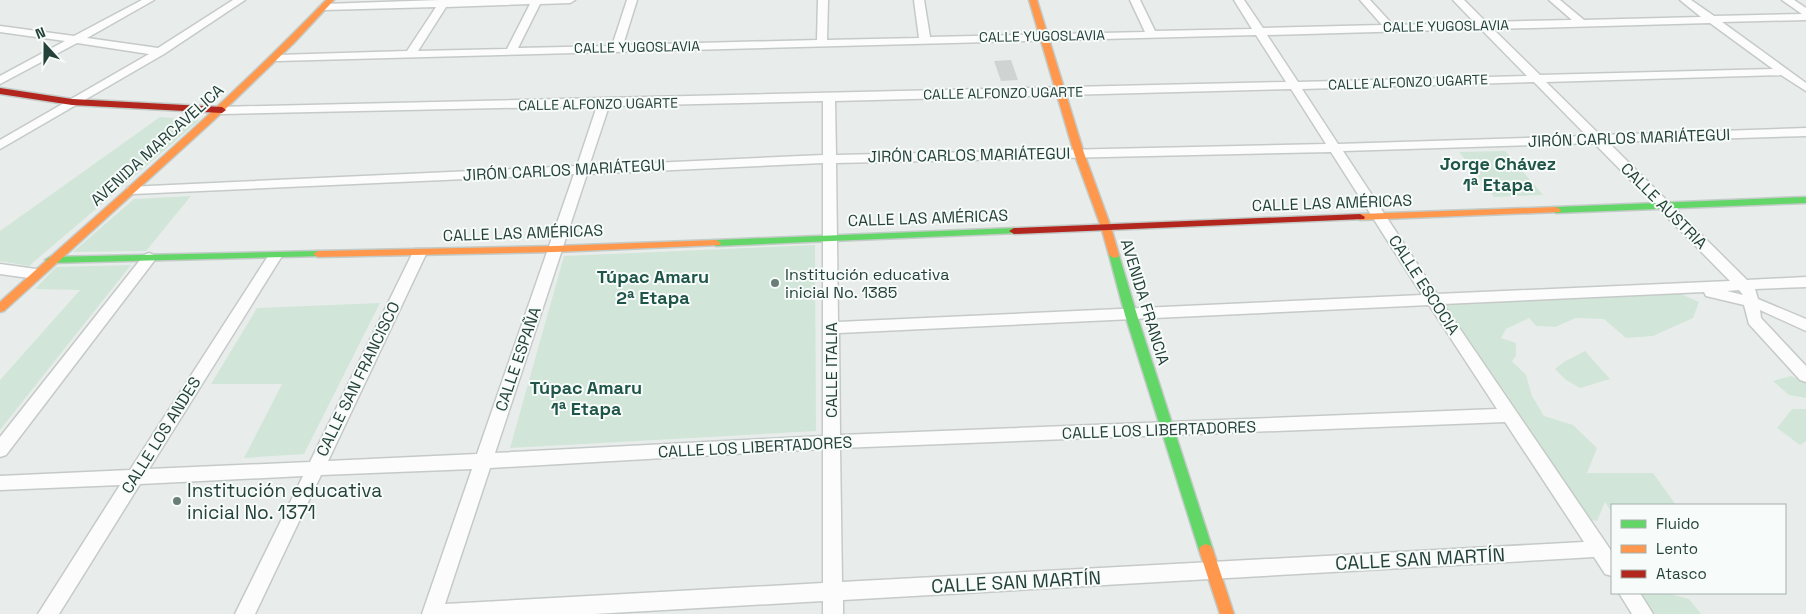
<svg xmlns="http://www.w3.org/2000/svg" width="1806" height="614" font-family="'Space Grotesk',sans-serif">
<style>
.green{fill:#d1e6d8}
.building{fill:#cfd4d2}
.lines{fill:none;stroke-linecap:round;stroke-linejoin:round}
.street-casing{stroke:#c5cac8;stroke-width:3}
.fast-casing{stroke:#c3cbc8;stroke-width:3}
.slow-casing{stroke:#c3cbc8;stroke-width:3}
.jam-casing{stroke:#c3cbc8;stroke-width:3}
.street{fill:#fcfcfc;fill-rule:evenodd}
.fast{fill:#63d668;fill-rule:evenodd}
.slow{fill:#ff974d;fill-rule:evenodd}
.jam{fill:#b3261e;fill-rule:evenodd}
.poi-dot{fill:#697e78;stroke:#f7fbf9;stroke-width:2}
.labels{text-anchor:middle;dominant-baseline:central;stroke-width:4;stroke-linejoin:round;paint-order:stroke}
.far-street-label{font-size:14px;fill:#24423a;stroke:#f7fbf9}
.street-label{font-size:16px;fill:#24423a;stroke:#f7fbf9}
.poi-label{font-size:16px;fill:#24423a;stroke:#f7fbf9;text-anchor:start}
.neighbourhood-label{font-size:18px;font-weight:bold;fill:#1f5548;stroke:#f7fbf9}
.near-poi-label{font-size:19px;fill:#24423a;stroke:#f7fbf9;text-anchor:start}
.near-street-label{font-size:19px;fill:#24423a;stroke:#f7fbf9}
</style>
<rect width="100%" height="100%" fill="#e8edeb"/>
<path class="green" d="M160,117L200,120L29,266L0,261V231Z
M1505,151L1543,195L1494,197L1459,152Z
M191,196L146,251L73,252L134,199Z
M815,245L816,431L510,448L564,256Z
M131,265L0,430V380L80,290L35,289L56,267Z
M1677,292L1699,302L1693,318L1653,336L1626,338L1604,319L1576,318L1555,327L1536,326L1529,318L1506,329L1501,338L1516,343V356L1512,361L1526,375L1532,396L1544,416L1573,425L1597,448L1587,473H1653L1676,505H1612V513L1605,502L1597,521L1584,519L1433,300Z
M380,303L304,454L244,458L282,384H211L257,308Z
M1585,351L1610,379L1580,388L1566,380L1555,369L1564,362Z
M1791,376L1806,382V398L1789,395L1773,381Z
M1792,409H1806V441L1800,445L1777,428Z
M1629,593H1667L1689,599L1701,614H1643Z"/>
<path class="building" d="M1011,60L1018,80L1001,81L994,61Z"/>
<g class="lines">
<defs>
<path id="street" d="M142,0H154L87,38L158,48L233,0H245L164,54L0,149V140L149,54L77,43L0,84V76L65,41L0,32V26L74,36Z
M440,0H575L570,3L540,4L518,48L612,46L627,0H637L623,45L817,40L818,0H828L827,40L919,38L914,0H924L930,37L1145,32L1130,0H1140L1155,31L1252,29L1234,0H1244L1263,28L1382,25L1360,0H1370L1393,25L1475,23L1453,0H1464L1486,22L1572,20L1549,0H1560L1584,20L1701,17L1680,0H1691L1714,16L1802,14L1782,0H1794L1806,8V20L1722,22L1806,83V91L1781,75L1546,82L1600,135L1806,128V136L1608,142L1747,280L1806,277V287L1755,289L1758,299L1806,319V331L1760,310L1761,318L1806,366V382L1800,380L1749,324L1744,305L1706,296L1704,292L1443,304L1612,552V576L1605,574L1594,557L843,600V614H823V601L594,614H422L472,469L321,475L255,614H235L303,476L140,484L59,614H38L120,485L0,490V476L130,470L270,253H280L282,256L149,469L310,462L413,252L415,249H425L427,252L328,461L477,454L574,174L133,194L128,193L126,190L128,187L577,166L597,106L222,114L218,113L216,110L218,107L1286,82L1256,35L277,61L272,58L277,55L407,51L436,7L324,10L319,7L324,4ZM530,4L507,49L418,51L446,7ZM1710,23L1773,69L1540,75L1493,29ZM1481,29L1527,76L1298,82L1267,35ZM1534,82L1587,136L1338,144L1302,89ZM1291,89L1326,144L836,155L835,101ZM823,101V155L589,166L609,106ZM1594,143L1730,281L1437,294L1343,151ZM1331,152L1422,295L838,322L836,163ZM823,163V436L495,453L587,174ZM1739,290L1743,295L1727,291ZM1429,305L1497,409L840,435L839,333ZM1505,422L1584,542L842,582L840,448ZM823,449V583L445,604L490,468Z
M149,253L154,255L156,258L154,261L6,455L0,457V437L144,255Z
M0,264L36,269L41,271L43,274L41,277L36,279L0,274Z
M1619,593H1640L1653,614H1632Z"/>
<path id="fast" d="M1806,197V203L1556,213L1551,210L1556,207Z
M1014,228L1019,231L1018,233L716,246L711,243L716,240Z
M318,251L322,252L323,254L322,256L50,263L45,260L50,257Z
M1114,252L1119,255L1137,315L1213,550L1211,554L1206,556L1201,554L1199,550L1125,315L1109,255Z"/>
<path id="slow" d="M326,0H334L294,43L213,121L4,311L0,312V302C110,203 223,107 326,0Z
M1029,0H1037L1084,153L1111,227L1119,255L1118,257L1114,258L1109,255L1101,227L1074,153Z
M1556,207L1561,210L1560,212L1360,220L1355,217L1360,214Z
M716,240L721,243L720,245L555,252L318,257L313,254L318,251L555,246Z
M1206,544L1211,546L1213,550L1234,614H1220L1199,550L1201,546Z"/>
<path id="jam" d="M0,88L72,99L222,107L226,110L222,113L72,105L0,94Z
M1360,214L1365,217L1364,219L1014,234L1009,231L1014,228Z"/>
</defs>
<use href="#street" class="street-casing"/>
<use href="#fast" class="fast-casing"/>
<use href="#slow" class="slow-casing"/>
<use href="#jam" class="jam-casing"/>
<use href="#street" class="street"/>
<use href="#fast" class="fast"/>
<use href="#slow" class="slow"/>
<use href="#jam" class="jam"/>
</g>
<g class="poi-dot">
<circle cx="775" cy="283" r="5"/>
<circle cx="177" cy="501" r="5"/>
</g>
<g class="labels">
<g class="far-street-label">
<text transform="translate(1446 26) rotate(-1)">CALLE YUGOSLAVIA</text>
<text transform="translate(1042 36) rotate(-1)">CALLE YUGOSLAVIA</text>
<text transform="translate(637 47) rotate(-1)">CALLE YUGOSLAVIA</text>
<text transform="translate(1408 82) rotate(-2)">CALLE ALFONZO UGARTE</text>
<text transform="translate(1003 93) rotate(-1)">CALLE ALFONZO UGARTE</text>
<text transform="translate(598 104) rotate(-1)">CALLE ALFONZO UGARTE</text>
</g>
<g class="street-label">
<text transform="translate(1629 138) rotate(-2)">JIRÓN CARLOS MARIÁTEGUI</text>
<text transform="translate(157 145) rotate(-42)">AVENIDA MARCAVELICA</text>
<text transform="translate(969 155) rotate(-1)">JIRÓN CARLOS MARIÁTEGUI</text>
<text transform="translate(564 170) rotate(-3)">JIRÓN CARLOS MARIÁTEGUI</text>
<text transform="translate(1332 203) rotate(-2)">CALLE LAS AMÉRICAS</text>
<text transform="translate(1664 206) rotate(45)">CALLE AUSTRIA</text>
<text transform="translate(928 218) rotate(-2)">CALLE LAS AMÉRICAS</text>
<text transform="translate(523 233) rotate(-2)">CALLE LAS AMÉRICAS</text>
<text transform="translate(1424 285) rotate(57)">CALLE ESCOCIA</text>
<text transform="translate(1145 302) rotate(73)">AVENIDA FRANCIA</text>
<text transform="translate(518 359) rotate(-71)">CALLE ESPAÑA</text>
<text transform="translate(831 370) rotate(-90)">CALLE ITALIA</text>
<text transform="translate(358 379) rotate(-64)">CALLE SAN FRANCISCO</text>
<text transform="translate(1159 430) rotate(-2)">CALLE LOS LIBERTADORES</text>
<text transform="translate(161 435) rotate(-58)">CALLE LOS ANDES</text>
<text transform="translate(755 447) rotate(-3)">CALLE LOS LIBERTADORES</text>
</g>
<g class="poi-label">
<text x="785" y="274">Institución educativa<tspan x="785" dy="18">inicial No. 1385</tspan></text>
</g>
<g class="neighbourhood-label">
<text x="1498" y="163">Jorge Chávez<tspan x="1498" dy="21">1ª Etapa</tspan></text>
<text x="653" y="276">Túpac Amaru<tspan x="653" dy="21">2ª Etapa</tspan></text>
<text x="586" y="387">Túpac Amaru<tspan x="586" dy="21">1ª Etapa</tspan></text>
</g>
<g class="near-poi-label">
<text x="187" y="490">Institución educativa<tspan x="187" dy="22">inicial No. 1371</tspan></text>
</g>
<g class="near-street-label">
<text transform="translate(1420 559) rotate(-3)">CALLE SAN MARTÍN</text>
<text transform="translate(1016 582) rotate(-3)">CALLE SAN MARTÍN</text>
</g>
</g>
<rect x="1611" y="504" width="175" height="90" fill="#f7fbf9" stroke="#a3b1ad"/>
<rect x="1621" y="520" width="25" height="8" fill="#63d668" stroke="#a3b1ad"/>
<text x="1656" y="529" font-size="15" fill="#24423a">Fluido</text>
<rect x="1621" y="545" width="25" height="8" fill="#ff974d" stroke="#a3b1ad"/>
<text x="1656" y="554" font-size="15" fill="#24423a">Lento</text>
<rect x="1621" y="570" width="25" height="8" fill="#b3261e" stroke="#a3b1ad"/>
<text x="1656" y="579" font-size="15" fill="#24423a">Atasco</text>
<g transform="translate(45 45) rotate(339)" stroke="#f7fbf9" stroke-width="4" paint-order="stroke">
<path d="M0-4L9 19L0 12L-9 19Z" fill="#24423a"/>
<text y="-8" font-size="14" font-weight="bold" text-anchor="middle" fill="#24423a">N</text>
</g>
</svg>
